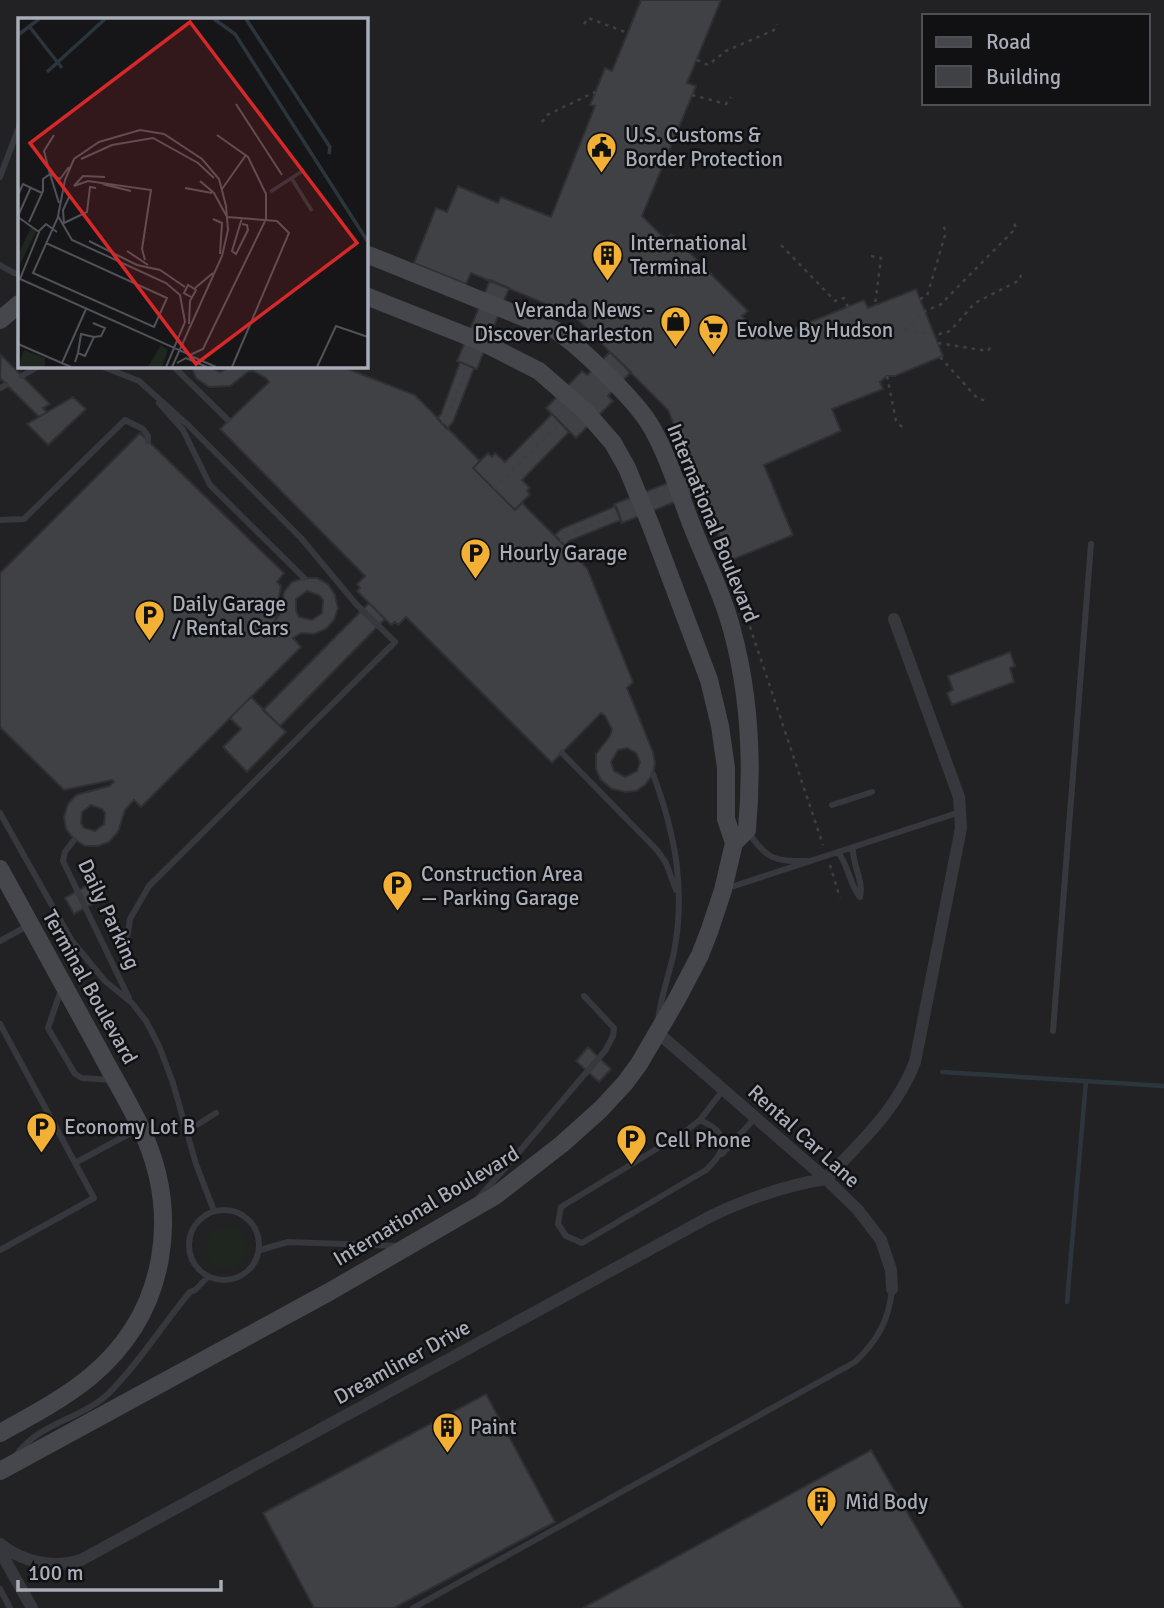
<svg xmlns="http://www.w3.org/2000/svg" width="1164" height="1608" font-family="Signika,sans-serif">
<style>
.built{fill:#222225;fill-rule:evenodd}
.green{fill:#1e261f}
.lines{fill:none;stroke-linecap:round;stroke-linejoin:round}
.stream{stroke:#2c353c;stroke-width:4.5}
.building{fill:#404145;stroke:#303034;stroke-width:2;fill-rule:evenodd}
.path{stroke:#3d3f44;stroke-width:2.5;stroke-dasharray:3.5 5;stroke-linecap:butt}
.lane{stroke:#37383d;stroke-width:6}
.street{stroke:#37383d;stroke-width:12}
.secondary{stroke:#45474d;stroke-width:18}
.labels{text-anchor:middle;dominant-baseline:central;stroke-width:5;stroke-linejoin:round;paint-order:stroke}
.poi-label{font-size:21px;fill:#a8adb8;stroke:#111113;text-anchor:start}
.street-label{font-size:21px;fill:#a8adb8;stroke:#111113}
.inset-river{fill:none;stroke:#2c353c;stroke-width:3.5}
.inset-road{fill:none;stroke:#505258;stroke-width:2}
.view{fill:#d62828;fill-opacity:0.15;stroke:#d62828;stroke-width:3.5}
.inset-edge{fill:none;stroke:#a8adb8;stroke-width:3.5}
</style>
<rect width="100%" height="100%" fill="#161618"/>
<path class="built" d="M0,0H1164V1608H0ZM924,16H1148V103H924ZM19,19H366V366H19Z"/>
<path class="green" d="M206 1248a21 21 0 1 1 42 0a21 21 0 1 1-42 0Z"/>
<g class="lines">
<path class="stream" d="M942,1072L1164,1086
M1067,1302L1086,1081"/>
</g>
<path class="building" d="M641,0H721L687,83L696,86L642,216L666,240L671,234L748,311L742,316L766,340L864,300L868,308L916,289L943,356L895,376H887L880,382L883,389L832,409L841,431L764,465L793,535L729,561L668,410L573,315L471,273L466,284L414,263L436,208L447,212L458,186L498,203L501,197L551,217L595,106L590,105L605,68L612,71Z
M490,280L509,288L477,369L457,361Z
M610,352L631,372L608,396L613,401L576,438L546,408L582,371L587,375Z
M1,355L50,404L43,408L47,412L39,417L0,378Z
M460,362L474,368L453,422L447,429L437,418L441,414Z
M191,366H208L220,372L231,366H340L415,395L480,461L473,468L515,510L522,503L587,568L633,682L627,688L653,752L655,763L653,774L645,785L636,791L626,792L612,789L601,780L596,769V754L610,736L612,729L605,716L601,713L552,763L406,617L398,625L395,622L391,625L357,591L360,588L357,584L365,576L220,429L269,382L266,378L253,371L248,372L230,386L209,387L196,378ZM627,748L636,753L640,762L637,771L625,777L614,771L611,762L618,750Z
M73,397L86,409L48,445L27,424Z
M552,414L569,432L522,480L530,488L527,491L530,494L515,510L473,468L488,453L492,457L495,453L505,462Z
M140,433L284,573L277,582L281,586L275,621L279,615L284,592L292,582L304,578H317L328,584L335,595L338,608L334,620L326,629L314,634L301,633L293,638L301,647L141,807L134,800L125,810L118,832L109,842L98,846H85L74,839L66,829L64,817L68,804L76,795L109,786L114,782L112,780L64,790L0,727V573ZM307,591L319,595L323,600L322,613L312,620L299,617L296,611V599ZM91,805L102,809L105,813L104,824L95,831L84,828L81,823L82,812Z
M693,473L700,492L622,523L614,504Z
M616,506L621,520L569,541L565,546L555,535L561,529Z
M369,603L385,619L280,726L263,710Z
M1010,652L1015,666L1010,668L1014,682L952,705L947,693L953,690L948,676Z
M251,697L286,732L247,772L223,747L241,729L230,718Z
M93,882L102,899L74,914L65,898Z
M588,1047L611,1069L599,1082L576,1061Z
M486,1394L555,1522L394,1608H314L263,1513Z
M871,1450L963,1608H583Z"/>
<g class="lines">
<path class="path" d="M584,24L588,18L628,33
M697,60L708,65L726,51L774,30L777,24
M692,95L726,104L731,97
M542,122L547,115L595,92
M781,245L835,301L844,298L865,346
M871,256L881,258L875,305
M920,299L927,296L946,232L943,225
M905,330L925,311L940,305L1016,228L1014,223
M905,330L936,335L950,331L975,303L1020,280L1021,274
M938,343L988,351L991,346
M940,357L978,399L985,400
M887,376L896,421L903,428
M442,423L447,418L468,366
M494,489L560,423
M712,528L714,526
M560,541L565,535L619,513
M731,570L823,845
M830,865L840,898"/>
<path class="lane" d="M0,177L19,127
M0,265L14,273L19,274
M101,366L139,381L188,425L301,538L356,604L395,642L149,886L130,919L126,946
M173,366L228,420
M22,376L39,366
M0,388L6,385
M159,403L183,430L210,485L304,578
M0,520L24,519L125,420L143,429L148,436V441
M562,753L657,850L666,863L676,890
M653,774C675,833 686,889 674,952C669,975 661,996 658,1020
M832,805L872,792
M0,813L72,941L105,981L132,1003L146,1021L159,1046L173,1083L196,1164L214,1211
M749,833C767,860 775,861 807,861
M74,840L65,852L63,861L129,998
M838,852C849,866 849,884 860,897C864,880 852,865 853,848
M725,889L960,812
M0,941L29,925
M61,990L48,1028L75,1074L82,1078L112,1080
M0,1024L94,1198L0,1250
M1053,1031L1091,544
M700,1120C731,1134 728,1149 706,1170L582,1243L566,1236L558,1224L561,1207L686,1131L700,1120L723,1090
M187,1131L216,1113
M722,1154L755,1118
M75,1163L138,1129
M479,1197C523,1150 562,1099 605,1051L613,1036L614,1028L584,996
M189 1245a35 35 0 1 1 70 0a35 35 0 1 1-70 0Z
M260,1250L288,1242L400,1246
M15,1457C37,1423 80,1420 108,1394C137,1366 163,1324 190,1292L195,1290L207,1278
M0,1589L10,1608
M413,1608L855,1362C877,1341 889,1321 892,1289"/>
<path class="street" d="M657,1032L826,1179L858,1210L881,1240L891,1270L892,1289
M826,1179C861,1141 896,1111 915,1062L961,828L959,797L894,619
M0,1544C22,1562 54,1569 81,1560L711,1216C747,1199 786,1185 826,1179
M0,1551L32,1608"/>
<path class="secondary" d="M366,296L482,342L539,371L585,411L613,443L627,468L651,526L709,680L720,726L726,768V819L734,843
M0,320L19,304
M0,869C32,928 65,987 97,1046C111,1073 127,1099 140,1126C182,1214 167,1313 90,1377C63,1399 31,1416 0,1433
M0,1471L329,1292L450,1222L495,1196L562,1144L601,1109L625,1083L639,1064L677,999L700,955L709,932L723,890L734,843L747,830C753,762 750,696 732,630C723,594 705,560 692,526C679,493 667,452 649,423C633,398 580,346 555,330L366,254"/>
</g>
<defs>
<symbol id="civic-pin" viewBox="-11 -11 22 30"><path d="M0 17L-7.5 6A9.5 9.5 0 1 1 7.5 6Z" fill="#f2b134" stroke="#111113"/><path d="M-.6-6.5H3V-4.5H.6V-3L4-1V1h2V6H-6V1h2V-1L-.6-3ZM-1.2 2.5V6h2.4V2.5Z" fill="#111"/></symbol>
<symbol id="building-pin" viewBox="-11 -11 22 30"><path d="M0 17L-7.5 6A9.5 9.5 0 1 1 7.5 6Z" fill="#f2b134" stroke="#111113"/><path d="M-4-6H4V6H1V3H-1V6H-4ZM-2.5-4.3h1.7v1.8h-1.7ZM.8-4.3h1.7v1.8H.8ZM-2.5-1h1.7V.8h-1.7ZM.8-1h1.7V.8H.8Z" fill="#111"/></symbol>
<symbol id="shop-pin" viewBox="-11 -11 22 30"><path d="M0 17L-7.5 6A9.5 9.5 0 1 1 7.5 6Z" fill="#f2b134" stroke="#111113"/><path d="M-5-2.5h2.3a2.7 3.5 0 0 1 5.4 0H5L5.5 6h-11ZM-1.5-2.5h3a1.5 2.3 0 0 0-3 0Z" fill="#111"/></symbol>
<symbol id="supermarket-pin" viewBox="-11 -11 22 30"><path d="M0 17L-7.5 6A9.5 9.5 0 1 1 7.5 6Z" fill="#f2b134" stroke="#111113"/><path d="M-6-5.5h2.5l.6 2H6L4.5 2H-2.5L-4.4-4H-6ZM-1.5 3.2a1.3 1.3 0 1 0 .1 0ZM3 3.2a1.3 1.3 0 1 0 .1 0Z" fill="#111"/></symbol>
<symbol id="parking-pin" viewBox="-11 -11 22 30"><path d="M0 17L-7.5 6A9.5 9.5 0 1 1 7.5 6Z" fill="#f2b134" stroke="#111113"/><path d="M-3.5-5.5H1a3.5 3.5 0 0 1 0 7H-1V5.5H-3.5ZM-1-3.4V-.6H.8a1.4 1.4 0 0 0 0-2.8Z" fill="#111"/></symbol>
</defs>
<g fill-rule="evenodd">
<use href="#civic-pin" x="584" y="130" width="35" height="47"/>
<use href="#building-pin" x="590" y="238" width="35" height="47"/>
<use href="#shop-pin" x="658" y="304" width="35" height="47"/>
<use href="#supermarket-pin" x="696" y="312" width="35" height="47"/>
<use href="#parking-pin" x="458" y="536" width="35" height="47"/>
<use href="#parking-pin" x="132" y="598" width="35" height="47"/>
<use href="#parking-pin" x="380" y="868" width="35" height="47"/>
<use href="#parking-pin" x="24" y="1110" width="35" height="47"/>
<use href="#parking-pin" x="614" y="1122" width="35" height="47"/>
<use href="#building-pin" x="430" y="1410" width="35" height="47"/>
<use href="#building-pin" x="804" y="1484" width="35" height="47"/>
</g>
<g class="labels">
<g class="poi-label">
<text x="625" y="135">U.S. Customs &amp;<tspan x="625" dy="24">Border Protection</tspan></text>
<text x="630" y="243">International<tspan x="630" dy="24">Terminal</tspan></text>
<text x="653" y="310" text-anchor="end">Veranda News -<tspan x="653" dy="24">Discover Charleston</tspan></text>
<text x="736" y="330">Evolve By Hudson</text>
<text x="499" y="553">Hourly Garage</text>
<text x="172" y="604">Daily Garage<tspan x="172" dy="24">/ Rental Cars</tspan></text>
<text x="421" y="874">Construction Area<tspan x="421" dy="24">— Parking Garage</tspan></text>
<text x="64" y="1127">Economy Lot B</text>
<text x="655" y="1140">Cell Phone</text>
<text x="470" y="1427">Paint</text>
<text x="845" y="1502">Mid Body</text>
</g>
<g class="street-label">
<text transform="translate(713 523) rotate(68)">International Boulevard</text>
<text transform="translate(109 914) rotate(65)">Daily Parking</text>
<text transform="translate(90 987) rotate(61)">Terminal Boulevard</text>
<text transform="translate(804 1136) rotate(42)">Rental Car Lane</text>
<text transform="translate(426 1206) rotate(-31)">International Boulevard</text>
<text transform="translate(402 1362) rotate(-29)">Dreamliner Drive</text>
</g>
</g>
<g transform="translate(18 18)">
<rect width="350" height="350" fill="#161618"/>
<path d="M14,207L18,214L0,250V237ZM143,327L150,332L144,349H130ZM6,332L27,340V349H0Z" fill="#1e261f"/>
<path class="inset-river" d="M196,1L217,16L350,224M228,1L312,129L311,136M11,8L44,50M0,17L21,1M29,54L87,1M274,161L294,193M252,174L286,152"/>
<path class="inset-road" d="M218,86L264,157M199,117L230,139L248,176V201M63,141L94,127L135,120L180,145L196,160M182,163L196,175L209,199L259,203L271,215L214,349M84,166L113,173M56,168L70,163L133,172L124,231L127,242M56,168L65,158L87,159M167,170L194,175M204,171L228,137M0,177L5,166L24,175M41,185L32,156L42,161L51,149M0,198L13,169M0,199L21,214L2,261L172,337L185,331L248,201M195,201L204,205L202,236M11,204L25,173V161L32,156L26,133L36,117M46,205L69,194L72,169L78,170M46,206L45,192L52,177M224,206L229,207L230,212L218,236L214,233L224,200M21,213L28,206L39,214M71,223L119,247L142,252L167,269M28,225L149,280L136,309L15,255L40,199M109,233L130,247M177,270L195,255M75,305L87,310L83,318L76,319M171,306L172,283L178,272L170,267L166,275L173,279M0,326L53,349M173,338L198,349M57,344L60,335L67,338L76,319L63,316L60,335M44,345L68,291M159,345L168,340L189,349M148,349L167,304L162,277L148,265L54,222L40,198L47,162L56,141L81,124L122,112L146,116L184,141L201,161L208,188L210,212L204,238L154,349M299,349L318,308L350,319"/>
<path class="view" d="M172,4L339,225L178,346L12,125Z"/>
<rect width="350" height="350" class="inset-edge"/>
</g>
<rect x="922" y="14" width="228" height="91" fill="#111113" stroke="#4d4f55" stroke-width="2"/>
<rect x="936" y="37" width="35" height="10" fill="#45474d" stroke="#4d4f55" stroke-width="2"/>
<text x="986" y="49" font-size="21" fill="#a8adb8">Road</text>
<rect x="936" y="66" width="35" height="21" fill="#404145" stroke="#4d4f55" stroke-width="2"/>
<text x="986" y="84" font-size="21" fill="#a8adb8">Building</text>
<path d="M18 1580v10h203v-10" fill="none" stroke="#a8adb8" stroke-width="3.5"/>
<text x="28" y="1580" font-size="21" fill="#a8adb8" stroke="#111113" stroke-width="5" paint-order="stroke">100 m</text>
</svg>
